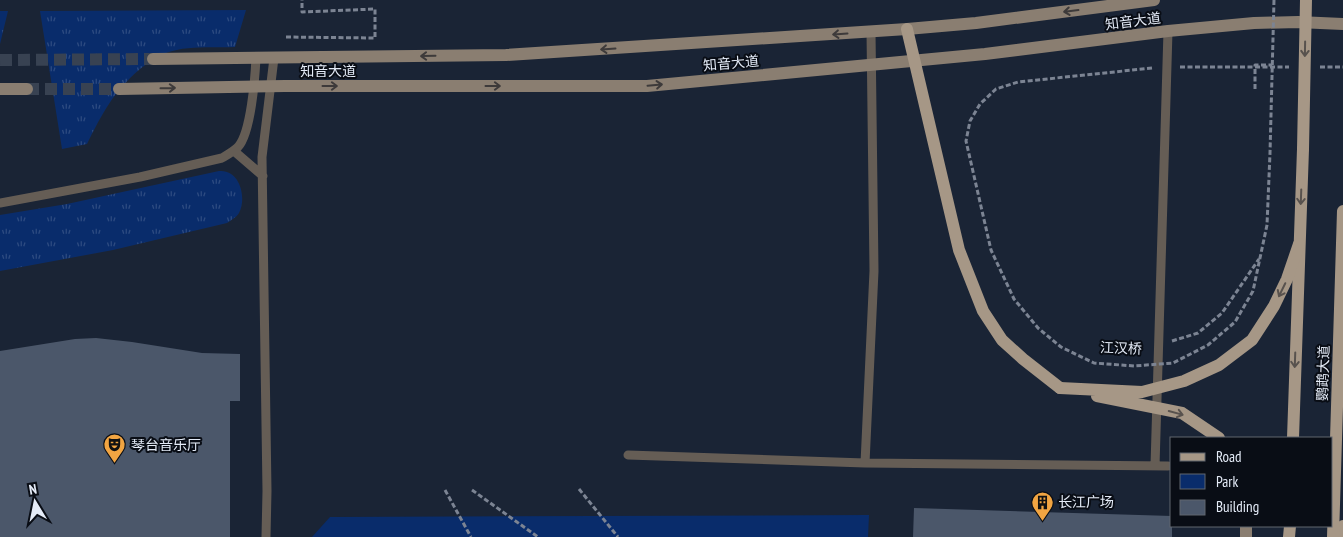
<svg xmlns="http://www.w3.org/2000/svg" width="1343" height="537" font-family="'PT Sans Narrow','Noto Sans SC',sans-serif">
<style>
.grass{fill:url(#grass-tufts)}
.green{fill:#092c6b}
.building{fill:#4b576a}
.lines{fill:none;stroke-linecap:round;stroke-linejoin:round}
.secondary-tunnel{stroke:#384252;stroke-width:12;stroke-dasharray:12 6;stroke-linecap:butt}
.path{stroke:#7c8493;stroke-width:3;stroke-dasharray:5 2.5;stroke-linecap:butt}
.lane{stroke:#655d55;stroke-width:9}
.secondary{stroke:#8a7e71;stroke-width:12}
.primary{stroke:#a69786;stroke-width:12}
.path-bridge{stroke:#7c8493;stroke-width:3;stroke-dasharray:5 2.5;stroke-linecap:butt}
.primary-bridge{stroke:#a69786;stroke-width:12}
.oneway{stroke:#3d3a3a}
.oneway2{stroke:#58524e}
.labels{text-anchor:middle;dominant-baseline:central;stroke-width:4;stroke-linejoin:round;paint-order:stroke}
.street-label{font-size:14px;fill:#e4ebf7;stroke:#090d15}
.poi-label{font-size:14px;fill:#e4ebf7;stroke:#090d15;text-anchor:start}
</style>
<defs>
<pattern id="grass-tufts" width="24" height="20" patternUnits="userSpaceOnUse" patternTransform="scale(1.25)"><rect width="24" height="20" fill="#092c6b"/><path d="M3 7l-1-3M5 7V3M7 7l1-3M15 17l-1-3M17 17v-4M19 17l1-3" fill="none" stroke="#2d4b81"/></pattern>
</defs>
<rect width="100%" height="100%" fill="#1a2435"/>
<path class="grass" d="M246,10L235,47C212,48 187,45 166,53C156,56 148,63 140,69C113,92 102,114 87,144L62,149L40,11Z
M0,11H8L0,44Z
M219,171C240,169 247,198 239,213C236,218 231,220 227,223L113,250L0,271V215L67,204Z"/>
<path class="green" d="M869,515L868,537H312L330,517Z"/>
<path class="building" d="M96,338L132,342L202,353L240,354V401H230V537H0V351L75,339Z
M914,508L1172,516V537H913Z"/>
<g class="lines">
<path class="secondary-tunnel" d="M0,60L153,59
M27,89H119"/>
<path class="path" d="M286,37L375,38V9L302,12V0
M1180,67H1289
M1320,67H1343
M579,489L618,537
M445,490L471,537
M472,490L538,537"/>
<path class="lane" d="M234,151L263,176
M0,203L140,177L222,158C227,155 234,151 238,147C251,133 255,78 256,58
M628,455L865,463L1168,466
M865,463L874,271L871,32
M1155,466L1168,31
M266,537L267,491L262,157L274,58"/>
<path class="secondary" d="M153,59L506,55L907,29L976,23L1154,0
M0,89H27
M119,89L285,86H647L985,54L1168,31L1254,23L1298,22L1343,24
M1246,537V526"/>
<path class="primary" d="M907,29L959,250L983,311L1002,340L1023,359L1060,388
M1293,438L1303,149
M1289,537L1290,526
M1340,537L1343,526"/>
<path class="path-bridge" d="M1152,68L1018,82L996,89L980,104L970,121L966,141L991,250L1014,299L1038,328L1061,347L1094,363L1134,366L1173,363L1208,345L1235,322L1253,291L1267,225L1270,153L1274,0
M1255,89V65H1272
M1172,341L1198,333L1222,313L1259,259"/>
<path class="primary-bridge" d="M1303,149L1306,0
M1060,388L1142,392L1184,381L1219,365L1252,340L1274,306L1287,279L1299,244
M1097,396L1182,413L1219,438
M1333,537L1343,211"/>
</g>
<defs><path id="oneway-shaft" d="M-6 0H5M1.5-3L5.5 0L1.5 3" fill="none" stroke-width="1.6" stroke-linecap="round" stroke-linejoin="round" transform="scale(1.25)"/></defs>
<g class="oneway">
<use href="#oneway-shaft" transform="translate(1071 11) rotate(173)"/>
<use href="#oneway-shaft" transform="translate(840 34) rotate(176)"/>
<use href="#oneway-shaft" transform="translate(608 49) rotate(176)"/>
<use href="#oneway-shaft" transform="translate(428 56) rotate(179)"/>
<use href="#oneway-shaft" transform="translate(655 85) rotate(-5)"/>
<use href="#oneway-shaft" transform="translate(330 86)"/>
<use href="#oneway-shaft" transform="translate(493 86)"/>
<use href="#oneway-shaft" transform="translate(168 88) rotate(-1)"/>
</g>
<g class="oneway2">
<use href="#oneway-shaft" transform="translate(1305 49) rotate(91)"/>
<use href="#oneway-shaft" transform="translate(1301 197) rotate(92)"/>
<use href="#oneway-shaft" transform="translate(1282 290) rotate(116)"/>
<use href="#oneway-shaft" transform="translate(1295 360) rotate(92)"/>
<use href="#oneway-shaft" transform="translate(1176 413) rotate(15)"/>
</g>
<defs>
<symbol id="theatre-pin" viewBox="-11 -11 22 30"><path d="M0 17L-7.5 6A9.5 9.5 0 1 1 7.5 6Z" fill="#f2a542" stroke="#090d15"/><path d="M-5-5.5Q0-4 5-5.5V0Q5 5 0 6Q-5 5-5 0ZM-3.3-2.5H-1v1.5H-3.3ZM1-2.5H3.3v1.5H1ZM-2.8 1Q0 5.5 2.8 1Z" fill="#111"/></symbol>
<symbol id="building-pin" viewBox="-11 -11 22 30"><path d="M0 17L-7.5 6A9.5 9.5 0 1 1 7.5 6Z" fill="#f2a542" stroke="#090d15"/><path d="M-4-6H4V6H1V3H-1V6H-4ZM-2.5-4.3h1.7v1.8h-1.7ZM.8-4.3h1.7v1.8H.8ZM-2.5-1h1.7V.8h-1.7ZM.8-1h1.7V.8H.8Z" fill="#111"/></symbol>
</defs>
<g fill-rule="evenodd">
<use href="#theatre-pin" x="102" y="432" width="25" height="34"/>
<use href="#building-pin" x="1030" y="490" width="25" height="34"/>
</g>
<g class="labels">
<g class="street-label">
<text transform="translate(1133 21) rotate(-7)">知音大道</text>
<text transform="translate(731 63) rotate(-5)">知音大道</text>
<text x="328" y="71">知音大道</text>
<text transform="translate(1121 348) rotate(2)">江汉桥</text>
<text transform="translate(1323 373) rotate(-88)">鹦鹉大道</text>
</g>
<g class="poi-label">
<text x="131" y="445">琴台音乐厅</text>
<text x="1058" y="502">长江广场</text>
</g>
</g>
<rect x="1170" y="437" width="162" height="90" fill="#090d15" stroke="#61666f"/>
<rect x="1180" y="453" width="25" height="8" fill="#a69786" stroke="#61666f"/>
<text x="1216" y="462" font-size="15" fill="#e4ebf7">Road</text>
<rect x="1180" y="474" width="25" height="15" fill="#092c6b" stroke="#61666f"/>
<text x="1216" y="487" font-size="15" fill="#e4ebf7">Park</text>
<rect x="1180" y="500" width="25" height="15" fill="#4b576a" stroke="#61666f"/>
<text x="1216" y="512" font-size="15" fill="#e4ebf7">Building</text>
<g transform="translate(35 502) rotate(350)" stroke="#090d15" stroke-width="4" paint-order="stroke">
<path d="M0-4L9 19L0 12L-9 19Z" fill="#e4ebf7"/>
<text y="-8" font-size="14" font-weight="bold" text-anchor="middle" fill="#e4ebf7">N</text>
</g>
</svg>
